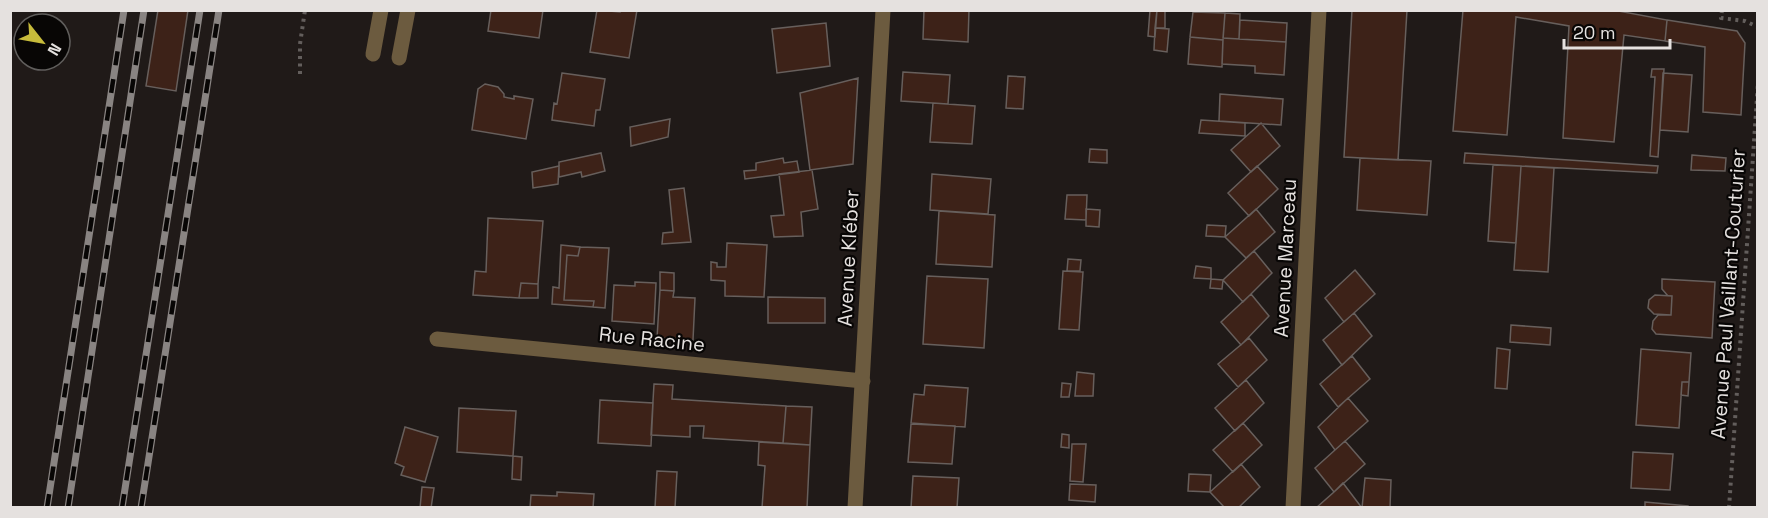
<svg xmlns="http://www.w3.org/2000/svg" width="1768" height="518" font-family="'Space Grotesk',sans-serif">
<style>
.building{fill:#3d2218;stroke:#675f5c;stroke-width:1.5}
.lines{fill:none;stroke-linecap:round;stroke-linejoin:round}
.path{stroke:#635e5c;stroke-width:4;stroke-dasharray:3 4.5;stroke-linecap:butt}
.service{stroke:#6c5b3f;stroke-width:15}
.minor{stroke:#6c5b3f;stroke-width:15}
.rail-casing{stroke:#898482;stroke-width:7}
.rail{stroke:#080605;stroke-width:4.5;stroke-dasharray:14;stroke-linecap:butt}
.labels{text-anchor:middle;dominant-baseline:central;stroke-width:4.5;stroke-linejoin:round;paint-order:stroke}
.street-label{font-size:20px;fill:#e5e1df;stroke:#080605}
</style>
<rect width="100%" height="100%" fill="#201a18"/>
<path class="building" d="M158,10H188L176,91L146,86Z
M491,10H543L539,38L488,31Z
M597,10L620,12V10H637L629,58L590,52Z
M924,10H969L968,42L923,39Z
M1150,10H1157L1155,37L1148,36Z
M1157,10H1165V28H1155Z
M1352,10H1407L1398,160L1344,157Z
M1463,10H1613L1667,20L1665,41L1624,35L1614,142L1563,138L1569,26L1516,17L1507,135L1453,131Z
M1193,12L1225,13L1223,40L1190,37Z
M1225,13L1240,14L1239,39L1223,38Z
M1240,20L1287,23L1286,42L1239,39Z
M1667,20L1737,31L1745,43L1741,115L1703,112L1705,47L1665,41Z
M826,23L830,66L777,73L772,29Z
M1155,28L1169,29L1167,52L1154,50Z
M1190,37L1223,40L1222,67L1188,64Z
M1223,38L1286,42L1284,75L1255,73V66L1222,64Z
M1652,69H1664L1658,157L1650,156L1655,77H1651Z
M903,72L950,75L948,104L901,101Z
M562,73L605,79L600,110H596L594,126L552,120L554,103L557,104Z
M1663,73L1692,75L1688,132L1660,130Z
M1008,76L1025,77L1023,109L1006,108Z
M858,78L853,164L810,170L800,93Z
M485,84L498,87L504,94V97L514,99V96L533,99L526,139L472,130L478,89Z
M1220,94L1283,99L1281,125L1219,121Z
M933,103L975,106L972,144L930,142Z
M670,119L668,137L631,146L630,127Z
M1201,120L1245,123V136L1199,133Z
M1261,123L1280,146L1251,172L1231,150Z
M1090,149L1107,150V163L1089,162Z
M601,153L605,171L582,177L581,172L559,177V162Z
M1465,153L1658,166L1657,173L1464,163Z
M1692,155L1726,158L1725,171L1691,170Z
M783,158L784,163L797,161L799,172L745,179L744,171L756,170V163Z
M1360,158L1431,161L1427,215L1357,210Z
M1493,165L1521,166L1516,243L1488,241Z
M559,166L558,184L533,188L532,172Z
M1257,166L1278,189L1249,216L1228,193Z
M1521,166L1554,168L1548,272L1514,270Z
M812,170L818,209L801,212L803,236L774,237L771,216L784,215L779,174Z
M932,174L991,179L988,214L930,210Z
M684,188L691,242L662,244L663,233L673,232L669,190Z
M1067,195H1087L1086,220L1065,219Z
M1086,209L1100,210L1099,227L1086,226Z
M1256,209L1275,232L1246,258L1225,237Z
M939,211L995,215L992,267L936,264Z
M488,218L543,221L538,284L521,283L519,298L473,295L475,271L486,272Z
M1207,225L1226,226L1225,237L1206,236Z
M727,243L767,245L764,297L725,296V281L711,280V262L717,263V267H726Z
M561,245L580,247L578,256L567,255L564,300L594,301L593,307L552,304L553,287L559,288Z
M580,247L609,248L605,308L593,307L594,301L564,300L567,255L578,256Z
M1254,251L1272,273L1243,302L1223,280Z
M1068,259L1081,260L1080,271H1067Z
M1196,266L1211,268V279L1194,278Z
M1355,270L1375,294L1344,322L1325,298Z
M1063,271L1083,272L1079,330L1059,329Z
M660,272L674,273V291L660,290Z
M927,276L988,279L984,348L923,344Z
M1211,279L1223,280L1222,289L1210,288Z
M1662,279L1715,282L1712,338L1656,334L1652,329L1653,321L1658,315H1671L1672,296H1668L1662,289Z
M635,282L656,283L654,324L612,321L614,285L635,286Z
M521,283L538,284V298H519Z
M660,290L674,291L673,297L695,298L693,340L657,338Z
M1251,294L1269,316L1241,345L1221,322Z
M1655,295L1672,296L1671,315L1654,314L1648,308L1649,300Z
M768,297L825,298V323H768Z
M1354,313L1372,336L1342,365L1323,340Z
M1511,325L1551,328L1550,345L1510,342Z
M1249,338L1267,360L1238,387L1218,364Z
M1497,348L1510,350L1507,389L1495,388Z
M1641,349L1691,353L1689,382H1682L1679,428L1636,425Z
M1352,356L1370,379L1338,407L1320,384Z
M1077,372L1094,374L1093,396H1075Z
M1246,380L1264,403L1235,431L1215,408Z
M1682,382H1689L1688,396L1681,395Z
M1062,383L1071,384L1069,397H1061Z
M654,384L673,385L672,399L786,406L783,443L703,438L704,426H690V437L651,435Z
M925,385L968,388L965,427L911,423L914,394L924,395Z
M1348,398L1368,421L1335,450L1318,427Z
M600,400L653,403L651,446L598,443Z
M786,406L812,407L810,445L783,443Z
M459,408L516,411L513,456L457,452Z
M1243,423L1262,445L1233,472L1213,450Z
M911,424L955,426L952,464L908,462Z
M405,427L438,437L425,482L401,475L404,467L395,463Z
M1062,434L1069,435V448L1061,447Z
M1345,441L1365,464L1334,492L1315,468Z
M759,442L810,445L807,508H762L765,466L758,465Z
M1072,444H1086L1083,482L1070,481Z
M1633,452L1673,454L1670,490L1631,488Z
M513,456L522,457L521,480L512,479Z
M1241,464L1260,487L1238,508H1225L1210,492Z
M657,471L677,472L675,508H655Z
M1189,474L1211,475L1210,492L1188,491Z
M913,476L959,478L957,508H911Z
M1365,478L1391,480L1390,508H1362Z
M1343,483L1362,508H1316L1334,492Z
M1070,484L1096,485L1095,502L1069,500Z
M422,487L434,488L431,508H420Z
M557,492L594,494L593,508H530L531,495L557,496Z
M1645,502L1688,506V508H1645Z"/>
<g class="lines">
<path class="path" d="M1722,10L1721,18L1745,21L1758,27
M300,74V44L305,10
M1729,508L1758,83"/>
<path class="service" d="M373,54L381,10
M399,58L408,10"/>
<path class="minor" d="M437,339L863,381
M855,508L883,10
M1293,508L1319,10"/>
<defs>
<path id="rail" d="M47,508L124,10
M68,508L144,10
M122,508L200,10
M141,508L219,10"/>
</defs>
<use href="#rail" class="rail-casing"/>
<use href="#rail" class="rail"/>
</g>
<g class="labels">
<g class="street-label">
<text transform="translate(848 258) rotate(-87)">Avenue Kléber</text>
<text transform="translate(1285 258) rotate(-87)">Avenue Marceau</text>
<text transform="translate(1728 294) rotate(-86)">Avenue Paul Vaillant-Couturier</text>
<text transform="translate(652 339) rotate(6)">Rue Racine</text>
</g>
</g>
<rect width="1768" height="518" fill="none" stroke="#e5e1df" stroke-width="24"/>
<g transform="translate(42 42) rotate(121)"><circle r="28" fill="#080605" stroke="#605e5c" stroke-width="1.5"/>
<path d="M0-4.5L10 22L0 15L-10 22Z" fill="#c7bb3b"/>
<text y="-9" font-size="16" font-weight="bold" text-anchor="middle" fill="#e5e1df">N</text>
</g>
<path d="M1564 39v9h106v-9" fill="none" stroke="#e5e1df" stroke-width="3"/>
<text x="1573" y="39" font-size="18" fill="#e5e1df" stroke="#080605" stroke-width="4.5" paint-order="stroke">20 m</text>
</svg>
